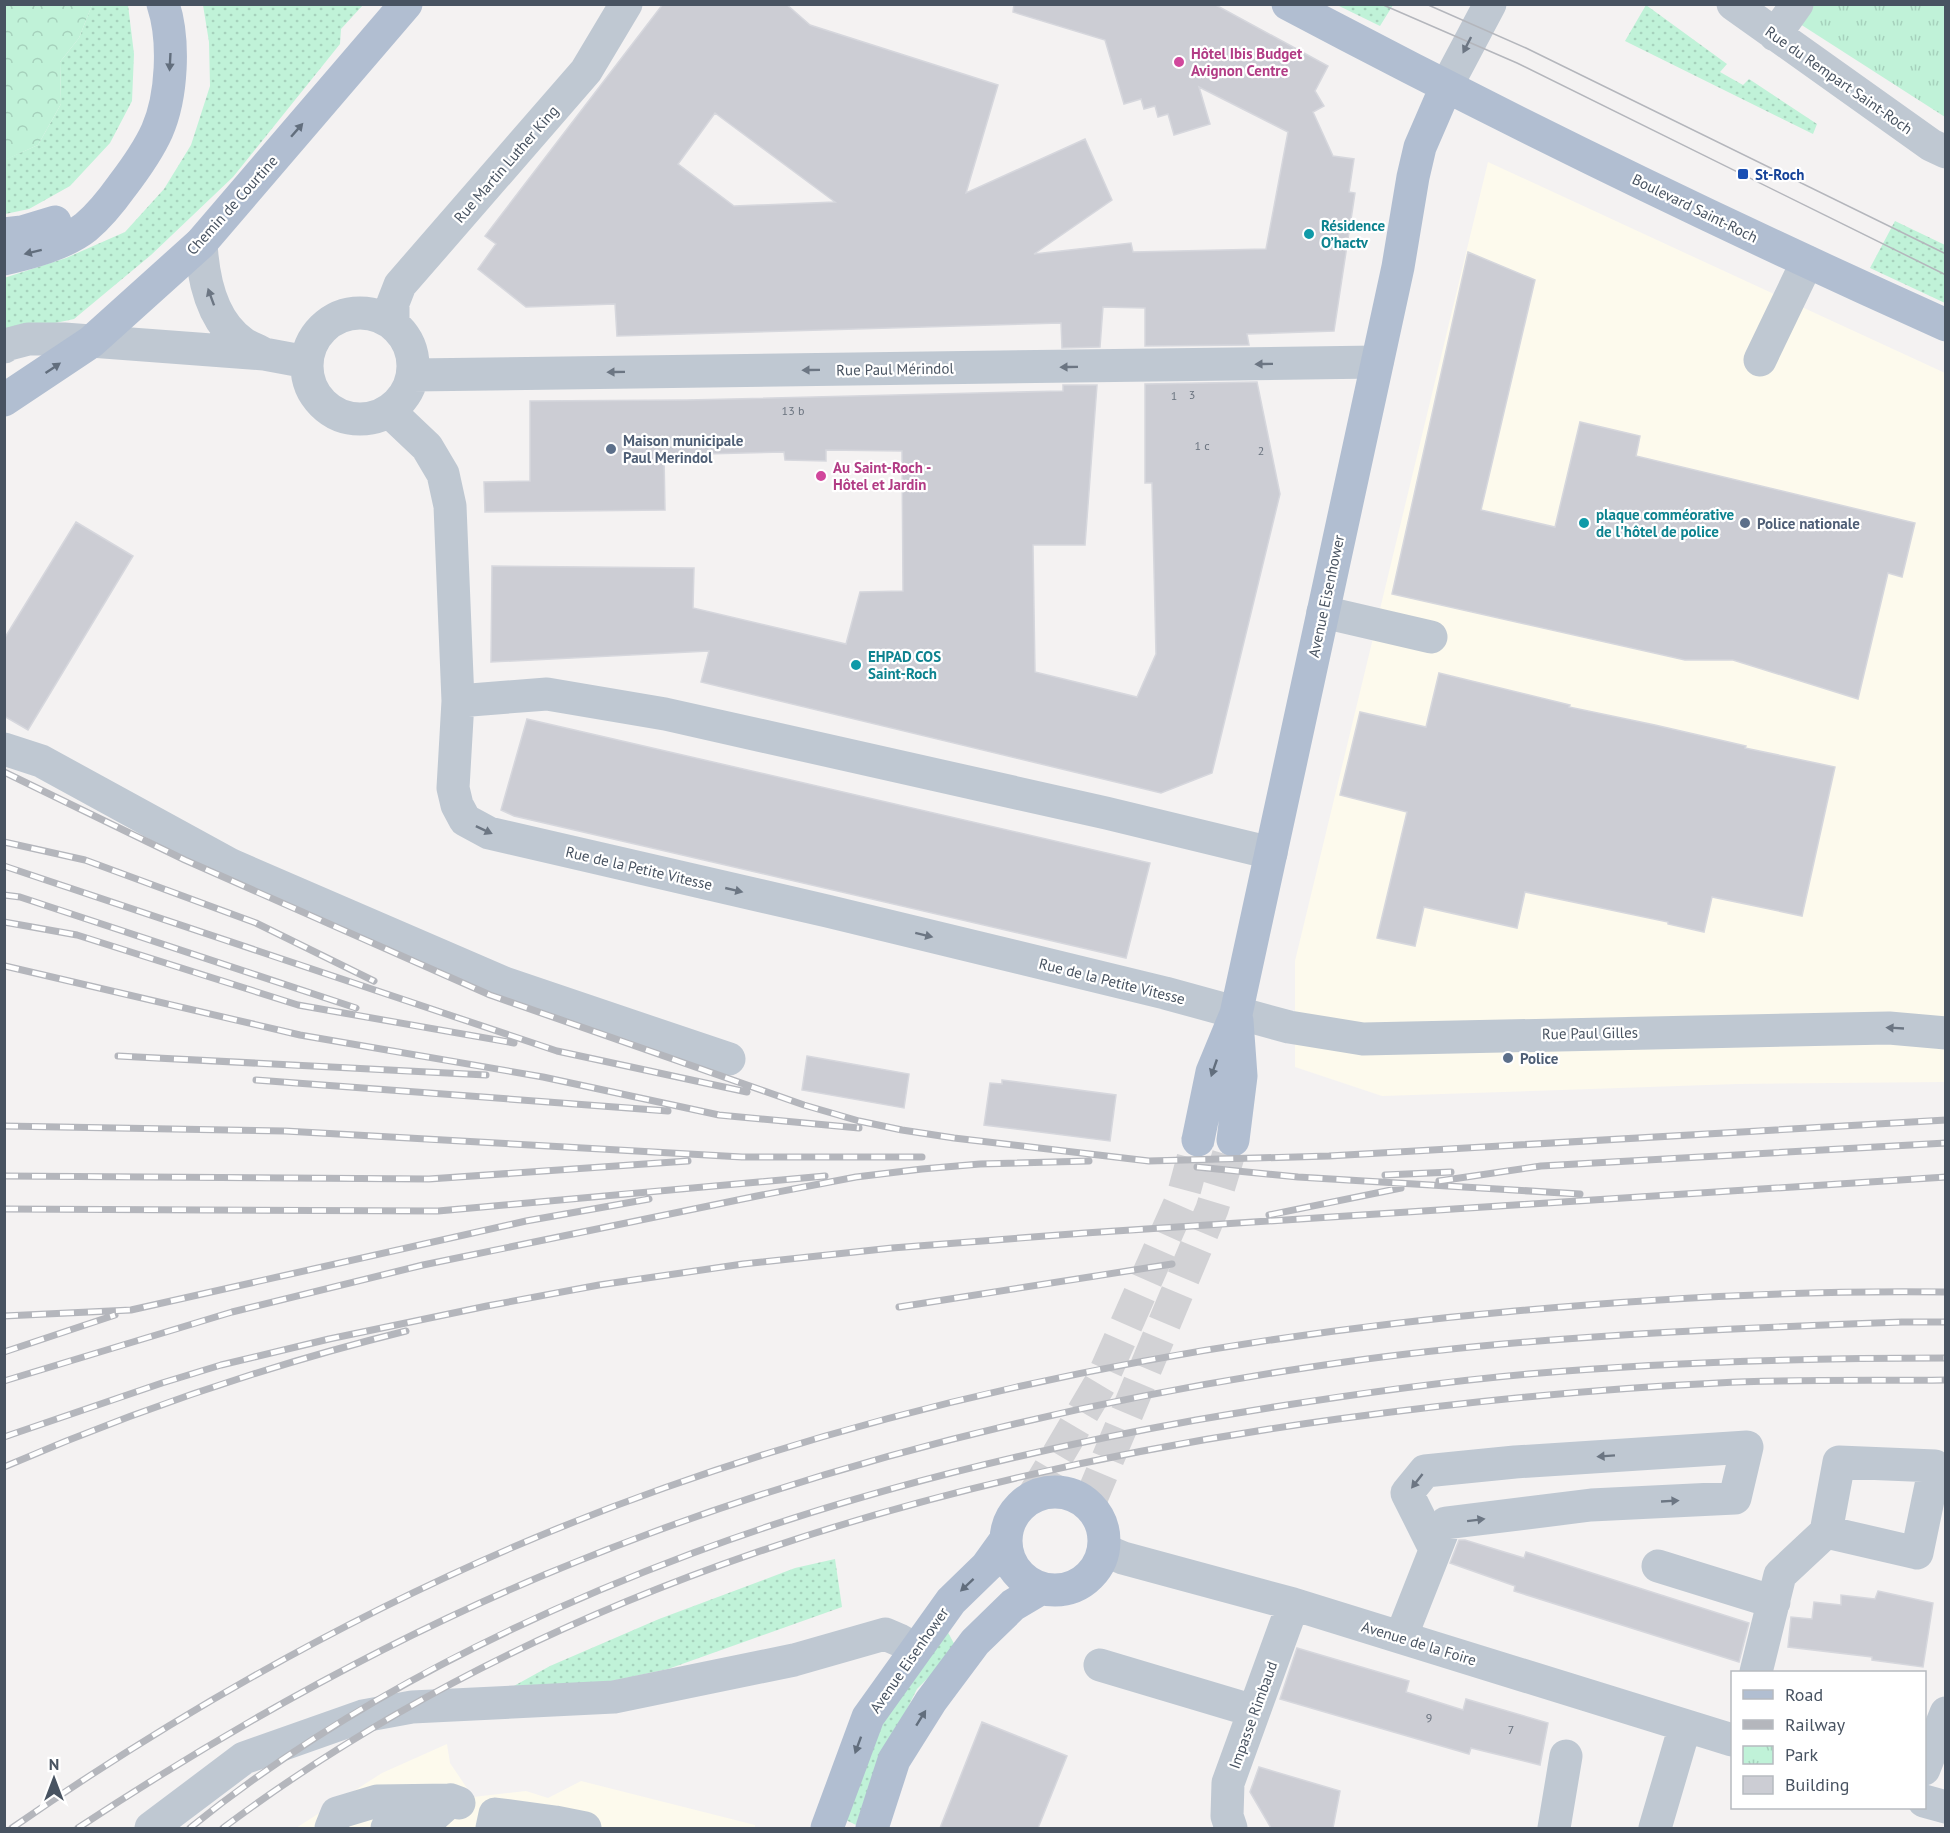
<svg xmlns="http://www.w3.org/2000/svg" width="1950" height="1833" font-family="'PT Sans',sans-serif">
<style>
.commercial{fill:#fdfaed}
.grass{fill:url(#grass-dots)}
.forest{fill:url(#forest-crowns)}
.park{fill:url(#park-tufts)}
.building{fill:#cccdd4;stroke:#d6d7dd;stroke-width:1.5;fill-rule:evenodd}
.lines{fill:none;stroke-linecap:round;stroke-linejoin:round}
.major-tunnel{stroke:#d2d2d5;stroke-width:33;stroke-dasharray:33 16;stroke-linecap:butt}
.minor{stroke:#bfc8d2;stroke-width:33}
.major{stroke:#b1bed1;stroke-width:33}
.tram{stroke:#b4b6bc;stroke-width:1.5}
.rail-casing{stroke:#b4b6bc;stroke-width:7}
.rail{stroke:#fff;stroke-width:4.5;stroke-dasharray:14;stroke-linecap:butt}
.oneway{fill:#6c7683}
.oneway2{fill:#626e7d}
.hotel-dot{fill:#d1479c;stroke:#fff;stroke-width:2}
.transit-dot{fill:#1a4fb4;stroke:#fff;stroke-width:2}
.culture-dot{fill:#0f9aa8;stroke:#fff;stroke-width:2}
.service-dot{fill:#5c6f8a;stroke:#fff;stroke-width:2}
.labels{text-anchor:middle;dominant-baseline:central;stroke-width:4.5;stroke-linejoin:round;paint-order:stroke}
.number-label{font-size:12px;fill:#69727e}
.hotel-label{font-size:15px;font-weight:bold;fill:#b23c85;stroke:#fff;text-anchor:start}
.street-label{font-size:15px;fill:#485361;stroke:#fff}
.transit-label{font-size:15px;font-weight:bold;fill:#164399;stroke:#fff;text-anchor:start}
.culture-label{font-size:15px;font-weight:bold;fill:#0d838f;stroke:#fff;text-anchor:start}
.service-label{font-size:15px;font-weight:bold;fill:#4e5e75;stroke:#fff;text-anchor:start}
</style>
<defs>
<pattern id="grass-dots" width="8" height="8" patternUnits="userSpaceOnUse" patternTransform="scale(1.5)"><rect width="8" height="8" fill="#c0f2d8"/><path d="M2 2h.1M6 6h.1" fill="none" stroke="#a6d1bc" stroke-width="1.8" stroke-linecap="round"/></pattern>
<pattern id="forest-crowns" width="20" height="18" patternUnits="userSpaceOnUse" patternTransform="scale(1.5)"><rect width="20" height="18" fill="#c0f2d8"/><path d="M2 6a3 3 0 1 1 6 0M12 15a3 3 0 1 1 6 0" fill="none" stroke="#a6d1bc"/></pattern>
<pattern id="park-tufts" width="24" height="20" patternUnits="userSpaceOnUse" patternTransform="scale(1.5)"><rect width="24" height="20" fill="#c0f2d8"/><path d="M3 7l-1-3M5 7V3M7 7l1-3M15 17l-1-3M17 17v-4M19 17l1-3" fill="none" stroke="#a6d1bc"/></pattern>
</defs>
<rect width="100%" height="100%" fill="#f4f2f2"/>
<path class="commercial" d="M1488,162L1945,373V1082L1737,1084L1382,1096L1295,1067V961Z
M447,1744L450,1763L473,1797L526,1791L548,1798L581,1781L755,1825V1828H296L382,1773Z"/>
<path class="grass" d="M92,5H128L134,54L132,101L110,143L70,186L29,209L5,214L4,160L38,145L61,104L60,62L79,38Z
M203,5H363L341,29L340,44L233,177L151,255L74,319L5,334L4,278L66,258L125,232L164,189L191,145L210,86L209,42Z
M1337,5H1393L1380,26Z
M1646,5L1727,64L1720,72L1743,85L1749,79L1817,124L1813,134L1625,41Z
M1895,221L1945,245V303L1870,268Z
M835,1559L842,1607L668,1669L598,1684L503,1692L550,1666L659,1619L795,1568Z
M945,1627L957,1649L917,1689L884,1755L865,1798L856,1825L842,1818L866,1752L901,1690Z"/>
<path class="forest" d="M4,5H92L79,38L60,62L61,104L38,145L5,160Z"/>
<path class="park" d="M1812,5H1945V117L1800,24Z"/>
<path class="building" d="M663,4H786L810,25L998,85L966,193L1085,139L1112,200L1034,254L1131,243L1133,252L1266,249L1288,132L1199,87L1210,124L1174,135L1168,114L1158,117L1155,106L1144,109L1141,99L1124,104L1105,40L1013,12L1014,4H1214L1328,66L1315,91L1324,106L1313,112L1333,156L1354,159L1349,192L1355,193L1334,331L1247,334L1249,345L1145,346V308L1103,307L1100,347L1062,348L1061,323L617,336L615,304L526,307L478,269L496,244L485,236ZM715,113L835,202L734,206L678,164Z
M1468,252L1535,280L1481,510L1555,527L1580,422L1640,436L1636,456L1915,523L1902,577L1888,573L1858,699L1733,660H1685L1392,594Z
M1257,382L1280,494L1212,773L1161,793L701,682L709,651L491,662L492,566L694,568L693,608L846,644L860,592L903,591L902,451L826,450V461L785,460L784,452L664,455L665,510L485,512L484,482L530,481V401L687,400L1063,391V385H1097L1085,545H1033L1035,672L1137,697L1156,654L1152,483H1145V384Z
M76,522L133,556L28,730L4,716V639Z
M1439,673L1570,705L1569,707L1655,725L1746,746L1745,748L1835,767L1802,916L1712,897L1704,932L1668,924V922L1525,892L1517,928L1424,907L1415,946L1377,938L1407,812L1340,795L1360,712L1426,727Z
M527,719L1150,863L1126,958L514,816L501,810Z
M807,1056L909,1074L904,1108L802,1090Z
M1002,1080L1116,1095L1110,1141L984,1125L990,1083L1002,1084Z
M1459,1540H1465L1524,1558L1526,1552L1749,1623L1739,1662L1514,1591L1515,1586L1450,1563Z
M1878,1591L1933,1603L1923,1667L1872,1660V1657L1788,1647L1791,1617L1812,1619L1814,1602L1841,1605V1595L1875,1599Z
M1297,1648L1409,1681L1406,1692L1463,1710L1466,1699L1548,1723L1540,1765L1471,1748L1469,1754L1280,1699Z
M982,1722L1067,1756L1038,1828H940Z
M1259,1767L1340,1791L1333,1828H1271L1250,1792Z"/>
<g class="lines">
<path class="major-tunnel" d="M1033,1497L1101,1382L1183,1196L1198,1140
M1089,1504L1212,1209L1233,1140"/>
<path class="minor" d="M1733,4L1931,145L1946,152
M1775,35L1797,4
M1446,87L1490,4
M201,243C203,279 211,321 243,343C249,347 257,350 264,354
M307 366a53 53 0 1 1 106 0a53 53 0 1 1-106 0Z
M393,323V303L400,285L586,71L626,4
M4,347L9,344L28,339H64L264,354L307,362
M1760,360L1807,262
M413,375L1377,362
M389,411L427,447L443,474L450,506L458,701L453,788L457,805L465,820L489,833L827,911L1165,993L1289,1027L1363,1039L1889,1028L1946,1033
M1323,612L1431,637
M458,701L547,694L665,714L1106,813L1271,853
M4,749L41,761L231,865L504,983L729,1059
M1104,1550L1123,1558L1293,1604L1732,1740
M1658,1566L1774,1602
M1401,1637L1446,1523L1591,1505L1735,1498L1747,1447L1515,1462L1425,1471L1407,1493L1435,1549
M1100,1665L1254,1711
M1756,1672L1780,1575L1826,1532L1839,1462L1935,1466L1917,1553L1826,1532
M1924,1769L1946,1713
M1924,1801L1946,1807
M151,1828L244,1758L363,1716L412,1707L614,1697L794,1660L885,1634L899,1640L915,1649
M331,1828L337,1813L377,1801L451,1800
M387,1828L397,1816L429,1807
M420,1828L451,1800L459,1803
M492,1828L495,1814L555,1822L585,1828
M1231,1828L1227,1816L1228,1783L1293,1604
M1554,1828L1566,1756
M1655,1828L1685,1726"/>
<path class="major" d="M1288,4C1503,118 1723,225 1946,325
M4,234L22,232L55,222
M4,259C29,253 65,244 86,227C99,216 112,200 122,186C135,169 148,151 157,131C172,97 175,40 163,4
M4,400L91,342L201,243L406,4
M1198,1140L1212,1072L1236,1014L1398,267L1413,177L1420,147L1446,87
M1233,1140L1241,1076L1237,1021
M1006 1541a49 49 0 1 1 98 0a49 49 0 1 1-98 0Z
M827,1828L868,1717L951,1601L987,1566L1005,1541
M872,1828L894,1760L931,1701L975,1642L1013,1605L1040,1589"/>
<path class="tram" d="M1381,4L1517,63L1946,275
M1426,4L1526,48L1946,254"/>
<defs>
<path id="rail" d="M4,772L185,860L490,995L804,1105L859,1121L902,1130L954,1138L1149,1161L1329,1156L1946,1120
M4,842L85,860L256,923L374,981
M4,866L557,1051L747,1092
M4,895L20,897L356,1008
M4,922L77,935L298,1005L514,1043
M5,966L300,1035L543,1077L719,1115L859,1128
M118,1056L486,1075
M256,1080L668,1111
M4,1126L285,1131L742,1157H922
M1197,1167L1298,1177L1580,1194
M1385,1175L1451,1172
M4,1176L429,1179L688,1161
M1439,1181L1541,1166L1946,1143
M4,1209L438,1211L825,1176
M1269,1215L1401,1188
M899,1307L1172,1264
M4,1316L131,1310L526,1221L649,1199
M4,1352L115,1315
M4,1381L232,1312L423,1265L757,1196L856,1177L922,1169L980,1164L1089,1161
M4,1437L162,1383L221,1365L329,1339L487,1306L599,1285L743,1264L892,1248L1085,1233L1946,1177
M4,1467C134,1411 269,1365 406,1331
M12,1828C214,1688 432,1570 664,1488C939,1390 1226,1337 1515,1311C1658,1298 1802,1290 1946,1292
M78,1828C225,1731 382,1643 544,1575C800,1468 1071,1401 1345,1362C1530,1336 1717,1329 1903,1322H1946
M190,1828C339,1707 514,1620 693,1553C856,1492 1025,1451 1196,1420C1306,1401 1417,1384 1528,1374C1667,1362 1806,1358 1946,1358
M223,1828C545,1587 944,1473 1338,1419C1464,1402 1591,1389 1718,1383C1794,1379 1870,1381 1946,1380"/>
</defs>
<use href="#rail" class="rail-casing"/>
<use href="#rail" class="rail"/>
</g>
<defs><path id="oneway-solid" d="M-6-.8H1V-3.2L6.5 0L1 3.2V.8H-6Z" transform="scale(1.5)"/></defs>
<g class="oneway">
<use href="#oneway-solid" transform="translate(1467 45) rotate(117)"/>
<use href="#oneway-solid" transform="translate(211 297) rotate(-110)"/>
<use href="#oneway-solid" transform="translate(1264 364) rotate(179)"/>
<use href="#oneway-solid" transform="translate(1069 367) rotate(179)"/>
<use href="#oneway-solid" transform="translate(811 370) rotate(179)"/>
<use href="#oneway-solid" transform="translate(616 372) rotate(179)"/>
<use href="#oneway-solid" transform="translate(484 830) rotate(25)"/>
<use href="#oneway-solid" transform="translate(734 890) rotate(13)"/>
<use href="#oneway-solid" transform="translate(924 935) rotate(14)"/>
<use href="#oneway-solid" transform="translate(1895 1028) rotate(-177)"/>
<use href="#oneway-solid" transform="translate(1606 1456) rotate(176)"/>
<use href="#oneway-solid" transform="translate(1417 1481) rotate(128)"/>
<use href="#oneway-solid" transform="translate(1670 1501) rotate(-3)"/>
<use href="#oneway-solid" transform="translate(1476 1520) rotate(-7)"/>
</g>
<g class="oneway2">
<use href="#oneway-solid" transform="translate(170 62) rotate(93)"/>
<use href="#oneway-solid" transform="translate(297 130) rotate(-49)"/>
<use href="#oneway-solid" transform="translate(33 252) rotate(166)"/>
<use href="#oneway-solid" transform="translate(53 368) rotate(-34)"/>
<use href="#oneway-solid" transform="translate(1214 1068) rotate(109)"/>
<use href="#oneway-solid" transform="translate(967 1585) rotate(137)"/>
<use href="#oneway-solid" transform="translate(921 1718) rotate(-58)"/>
<use href="#oneway-solid" transform="translate(858 1745) rotate(110)"/>
</g>
<g class="hotel-dot">
<circle cx="1179" cy="62" r="6"/>
<circle cx="821" cy="476" r="6"/>
</g>
<rect class="transit-dot" x="1737" y="168" width="12" height="12" rx="3"/>
<g class="culture-dot">
<circle cx="1309" cy="234" r="6"/>
<circle cx="1584" cy="523" r="6"/>
<circle cx="856" cy="665" r="6"/>
</g>
<g class="service-dot">
<circle cx="611" cy="449" r="6"/>
<circle cx="1745" cy="523" r="6"/>
<circle cx="1508" cy="1058" r="6"/>
</g>
<g class="labels">
<g class="number-label">
<text x="1192" y="394">3</text>
<text x="1174" y="395">1</text>
<text x="793" y="410">13 b</text>
<text x="1202" y="445">1 c</text>
<text x="1261" y="450">2</text>
<text x="1429" y="1717">9</text>
<text x="1511" y="1729">7</text>
</g>
<g class="hotel-label">
<text x="1191" y="53">Hôtel Ibis Budget<tspan x="1191" dy="17">Avignon Centre</tspan></text>
<text x="833" y="467">Au Saint-Roch -<tspan x="833" dy="17">Hôtel et Jardin</tspan></text>
</g>
<g class="street-label">
<text transform="translate(1839 80) rotate(35)">Rue du Rempart Saint-Roch</text>
<text transform="translate(506 164) rotate(-49)">Rue Martin Luther King</text>
<text transform="translate(232 205) rotate(-48)">Chemin de Courtine</text>
<text transform="translate(1695 208) rotate(26)">Boulevard Saint-Roch</text>
<text transform="translate(895 369) rotate(-1)">Rue Paul Mérindol</text>
<text transform="translate(1326 596) rotate(-78)">Avenue Eisenhower</text>
<text transform="translate(639 868) rotate(13)">Rue de la Petite Vitesse</text>
<text transform="translate(1112 981) rotate(14)">Rue de la Petite Vitesse</text>
<text transform="translate(1590 1033) rotate(-1)">Rue Paul Gilles</text>
<text transform="translate(1419 1643) rotate(17)">Avenue de la Foire</text>
<text transform="translate(909 1660) rotate(-55)">Avenue Eisenhower</text>
<text transform="translate(1253 1715) rotate(-70)">Impasse Rimbaud</text>
</g>
<g class="transit-label">
<text x="1755" y="174">St-Roch</text>
</g>
<g class="culture-label">
<text x="1321" y="225">Résidence<tspan x="1321" dy="17">O’hactv</tspan></text>
<text x="1596" y="514">plaque comméorative<tspan x="1596" dy="17">de l'hôtel de police</tspan></text>
<text x="868" y="656">EHPAD COS<tspan x="868" dy="17">Saint-Roch</tspan></text>
</g>
<g class="service-label">
<text x="623" y="440">Maison municipale<tspan x="623" dy="17">Paul Merindol</tspan></text>
<text x="1757" y="523">Police nationale</text>
<text x="1520" y="1058">Police</text>
</g>
</g>
<rect width="1950" height="1833" fill="none" stroke="#485361" stroke-width="12"/>
<rect x="1731" y="1671" width="195" height="138" fill="#ffffff" stroke="#b6bac0" stroke-width="1.5"/>
<rect x="1743" y="1690" width="30" height="9" fill="#b1bed1" stroke="#b6bac0" stroke-width="1.5"/>
<text x="1785" y="1701" font-size="18" fill="#485361">Road</text>
<rect x="1743" y="1720" width="30" height="9" fill="#b4b6bc" stroke="#b6bac0" stroke-width="1.5"/>
<text x="1785" y="1731" font-size="18" fill="#485361">Railway</text>
<rect x="1743" y="1746" width="30" height="18" fill="url(#park-tufts)" stroke="#b6bac0" stroke-width="1.5"/>
<text x="1785" y="1761" font-size="18" fill="#485361">Park</text>
<rect x="1743" y="1776" width="30" height="18" fill="#cccdd4" stroke="#b6bac0" stroke-width="1.5"/>
<text x="1785" y="1791" font-size="18" fill="#485361">Building</text>
<g transform="translate(54 1779)" stroke="#ffffff" stroke-width="4.5" paint-order="stroke">
<path d="M0-4.5L10 22L0 15L-10 22Z" fill="#485361"/>
<text y="-9" font-size="16" font-weight="bold" text-anchor="middle" fill="#485361">N</text>
</g>
</svg>
